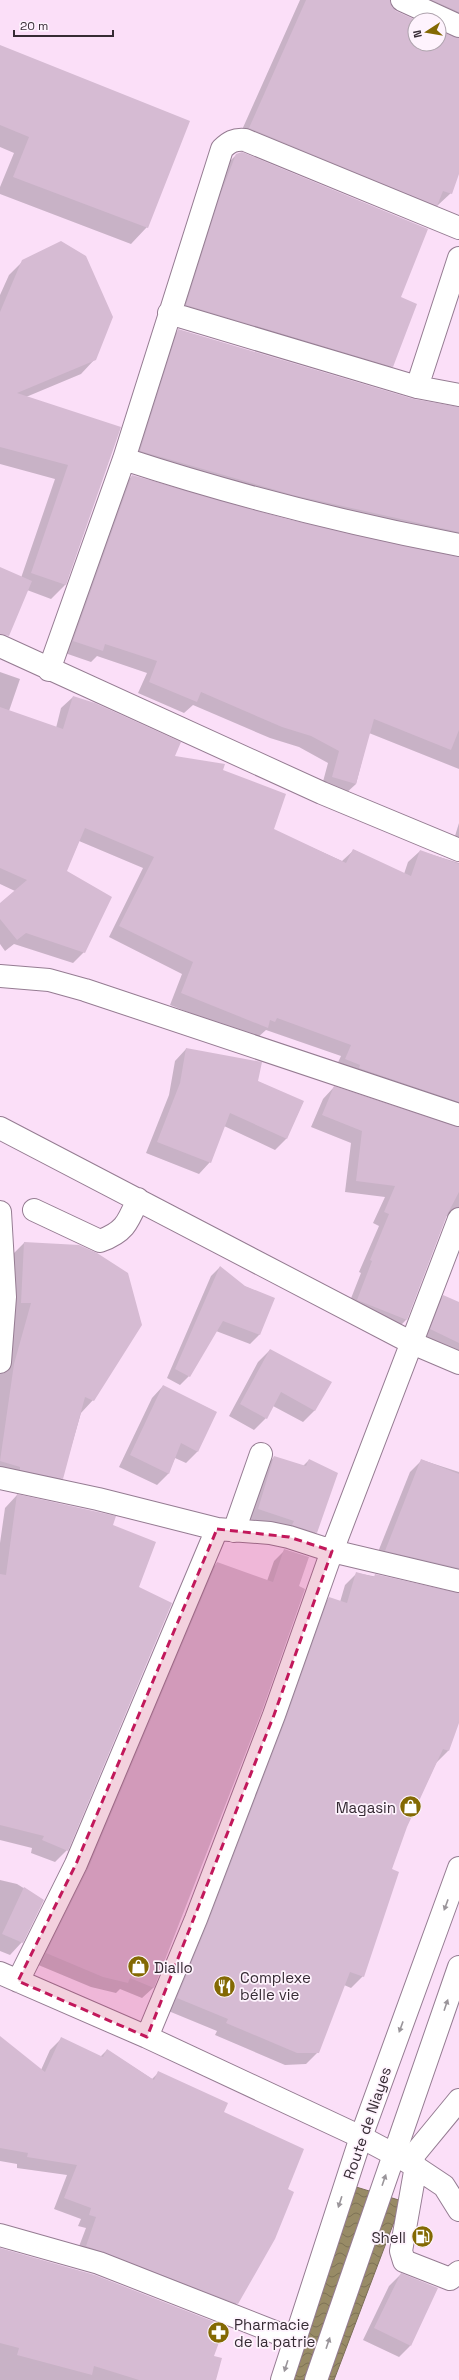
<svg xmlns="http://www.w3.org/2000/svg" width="459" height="2380" font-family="'Space Grotesk',sans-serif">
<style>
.water{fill:url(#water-waves);stroke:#7b6e57}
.shadow{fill:#0003;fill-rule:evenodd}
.building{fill:#d6bbd3}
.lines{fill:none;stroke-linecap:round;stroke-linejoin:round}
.minor-casing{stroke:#957c92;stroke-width:24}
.major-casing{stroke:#957c92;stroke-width:24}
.minor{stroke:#fff;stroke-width:22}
.major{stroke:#fff;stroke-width:22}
.oneway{fill:#9a959a}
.marked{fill:#c2185b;fill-opacity:0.2;stroke:#c2185b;stroke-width:3;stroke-dasharray:8 5;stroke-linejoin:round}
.labels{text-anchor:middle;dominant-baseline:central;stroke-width:3.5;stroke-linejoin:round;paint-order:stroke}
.poi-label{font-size:15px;fill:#362b34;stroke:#fef3fd;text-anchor:start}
.street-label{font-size:15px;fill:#362b34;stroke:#fef3fd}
</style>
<defs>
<pattern id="water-waves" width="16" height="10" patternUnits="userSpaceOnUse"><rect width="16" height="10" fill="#988b66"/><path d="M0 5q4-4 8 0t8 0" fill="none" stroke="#7d7255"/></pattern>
</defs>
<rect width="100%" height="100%" fill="#fbdff8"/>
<path class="water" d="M343,2183L402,2201L334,2380H274Z"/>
<path class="shadow" d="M300,0H459V171L451,193L424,218L237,141ZM390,1H394L457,32L459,38L439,32V44H415L391,7Z
M0,47L147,227L131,244L0,194V187L14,153L0,147Z
M236,155L400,298L392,366L380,378L175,317L224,167Z
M23,261L95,359L81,374L26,397L120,428L65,585L51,599L27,590L13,623L0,636V568L21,578L55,479L0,464V295L9,275Z
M179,330L413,400L459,408V552L129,462L167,341Z
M132,476L245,509L371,541L459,558V769L369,733L356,784L344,795L321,789L328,763L299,747L270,738L193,705L184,713L138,693L147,673L97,656L91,662L62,652L121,487Z
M0,672L20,679L9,711L56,728L61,708L73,697L94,704L173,757L222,770L273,830L342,861L354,850L404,874L408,862L420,851L459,863V1125L334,1071L341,1056L266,1030L256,1039L170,1005L182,974L109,937L143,868L79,841L66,871L84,952L73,963L14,944L5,951L0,944V904L15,891L0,884Z
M459,823V862L458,854L451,849Z
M186,1049L303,1102L286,1139L275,1150L224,1126L210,1162L199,1174L146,1153L169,1095L175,1061Z
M334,1087L459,1128V1221L446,1216L406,1320L395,1331L346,1311L361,1273L359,1272L379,1226L373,1223L385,1197L345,1192L351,1143L311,1127L323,1099Z
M24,1243L93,1400L81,1413L62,1478L49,1490L0,1477V1375L12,1255Z
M220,1267L244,1286L273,1298L259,1335L250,1344L216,1331L189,1376L180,1385L167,1378L211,1276Z
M443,1296L459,1304V1354L419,1341L432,1308Z
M270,1350L315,1410L303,1422L273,1406L266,1418L254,1430L229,1416L258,1362Z
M163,1386L216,1412L197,1452L186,1463L175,1458L168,1474L157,1485L119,1467L152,1398Z
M274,1457L303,1466L309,1460L316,1532L305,1544L247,1521L263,1469Z
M422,1460L459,1472V1589L374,1562L410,1472Z
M17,1495L112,1526L137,1588L67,1850L55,1862L31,1853L32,1848L0,1840V1543L5,1508Z
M285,1550L153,1988L142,1998L120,1989L116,1993L91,1987L36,1964L206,1574L217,1563L267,1581L274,1561Z
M357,1573L459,1593V1720L448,1751L436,1763L406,1827L391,1870L363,1976L351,1988L344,1985L318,2052L306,2064L285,2065L215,2035L217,2031L166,2010L318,1610L329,1598L340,1602L345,1585Z
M0,1880L17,1884L43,1900L22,1942L10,1955L0,1951Z
M0,2037L41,2070L50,2050L61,2039L100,2057L107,2050L152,2079L158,2073L222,2112L237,2303L226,2314L75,2257L86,2228L78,2226L81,2219L54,2209L67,2175L17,2168V2164L0,2161Z
M0,2249L213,2356L215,2380H0Z
M401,2274L410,2346L399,2357L363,2340L389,2286Z"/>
<path class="building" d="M306,0H390L392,7L396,11L416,20L415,44H439V31L459,38V174L452,194L443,191L437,206L249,128Z
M432,0H459V12Z
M0,45L190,121L148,228L13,177L29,137L0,125Z
M242,152L428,229L401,297L417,304L393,367L186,305L221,193L236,154Z
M61,241L86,256L113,317L96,360L17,393L121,427L66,585L31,573L68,465L0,447V312L22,260Z
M178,329L414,399L459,407V532L293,495L140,451Z
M132,475L287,519L459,557V730L451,750L374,719L356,784L332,777L339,751L311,736L282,727L201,692L197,702L149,682L157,661L105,644L103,651L73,641Z
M0,567L32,581L9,636L0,634Z
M73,696L95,703L181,742L175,756L225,764L223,770L286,794L274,829L346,863L353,849L411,876L420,850L459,864V1102L359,1068L360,1065L345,1059L351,1045L277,1018L275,1022L270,1020L268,1028L181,993L193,962L119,926L154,857L85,828L67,871L112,897L85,953L26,933L17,940L0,919V903L27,880L0,868V707L63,729Z
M186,1048L262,1062L258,1081L304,1101L287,1139L230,1113L211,1163L157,1142L180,1083Z
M334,1086L459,1127V1192L447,1215L407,1320L357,1300L372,1261L370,1260L389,1214L384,1212L395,1186L356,1181L362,1131L322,1115Z
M24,1242L79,1245L97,1253L128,1273L142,1325L94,1401L85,1397L63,1479L20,1470V1467L0,1461L14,1364L31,1303H21Z
M220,1266L245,1286L275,1298L260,1335L223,1321L190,1377L175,1369Z
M443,1295L459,1302V1343L430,1329Z
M270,1349L332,1382L315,1411L281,1392L267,1419L240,1404Z
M163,1385L217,1412L198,1452L181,1443L169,1474L130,1455Z
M274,1456L306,1466L309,1459L338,1473L317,1533L292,1525L294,1521L258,1509Z
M421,1459L459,1474V1568L385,1551Z
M17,1494L116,1516L113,1525L156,1542L139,1587L172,1603L68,1851L42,1840L44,1836L0,1825V1574L6,1575Z
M284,1549L309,1557L299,1586L305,1589L262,1711L154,1988L130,1978L128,1983L103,1977L46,1953L88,1869L217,1562L273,1582Z
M356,1572L374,1577L375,1574L459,1593V1723L449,1751L443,1749L407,1827L392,1869L399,1872L364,1977L350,1972L319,2053H297L226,2023L228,2019L177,1998L208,1923L286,1719L329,1597L347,1603Z
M24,1887L44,1900L23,1943L2,1934Z
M0,2036L45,2072L61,2037L103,2057L107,2049L154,2080L158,2071L228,2103L224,2112L304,2149L288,2189L294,2192L275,2239L238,2304L86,2246L96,2217L89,2215L91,2208L64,2198L77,2165L27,2157L28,2153L0,2148Z
M0,2248L95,2275L225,2326L214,2356L222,2358L216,2380H139L94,2366L92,2375L17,2355L19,2348L0,2343Z
M401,2273L438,2288L411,2346L374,2328Z"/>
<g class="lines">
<defs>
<path id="minor" d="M402,0L459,26
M169,313L417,387L459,395
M417,387L459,258
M124,459C234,495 345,523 459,545
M0,646L322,793L459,850
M49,670L124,459L222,149C229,142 234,139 245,140L459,228
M0,976L49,980L85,990L459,1115
M0,1128L412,1343L459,1363
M34,1210L100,1241C125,1232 128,1222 138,1199
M0,1212L5,1297L0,1362
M0,1478L98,1499L217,1529L270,1533L289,1537L332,1551L459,1581
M234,1531L261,1454
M0,1973L147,2037L361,2137L408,2162L444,2186L459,2210
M18,1981L76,1864L217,1529
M147,2037L196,1919L274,1715L332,1551L459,1219
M408,2162L459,2100
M416,2166L401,2251L404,2261L450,2279L459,2272
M0,2235L99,2263L295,2340"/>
<path id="major" d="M282,2380L361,2137L459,1868
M316,2380L459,1967"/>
</defs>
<use href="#minor" class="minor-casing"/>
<use href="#major" class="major-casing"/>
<use href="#minor" class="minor"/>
<use href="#major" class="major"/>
</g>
<defs><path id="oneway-solid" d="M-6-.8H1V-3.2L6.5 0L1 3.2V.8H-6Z"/></defs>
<g class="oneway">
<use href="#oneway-solid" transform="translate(446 1905) rotate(110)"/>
<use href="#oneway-solid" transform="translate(446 2005) rotate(-71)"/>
<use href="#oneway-solid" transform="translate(401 2027) rotate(110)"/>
<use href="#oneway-solid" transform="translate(384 2180) rotate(-71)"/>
<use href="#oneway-solid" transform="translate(340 2202) rotate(108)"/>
<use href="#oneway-solid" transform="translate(328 2343) rotate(-71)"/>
<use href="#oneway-solid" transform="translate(286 2366) rotate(108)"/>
</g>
<path class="marked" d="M217,1529L289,1537L332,1551L274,1715L147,2037L18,1981L76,1864Z"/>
<defs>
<symbol id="shop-disc" viewBox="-11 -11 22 22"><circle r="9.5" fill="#836903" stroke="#fef3fd"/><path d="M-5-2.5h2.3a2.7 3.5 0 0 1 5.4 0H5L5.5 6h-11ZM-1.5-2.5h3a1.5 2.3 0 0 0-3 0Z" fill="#fff"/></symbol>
<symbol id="restaurant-disc" viewBox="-11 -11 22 22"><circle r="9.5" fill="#836903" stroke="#fef3fd"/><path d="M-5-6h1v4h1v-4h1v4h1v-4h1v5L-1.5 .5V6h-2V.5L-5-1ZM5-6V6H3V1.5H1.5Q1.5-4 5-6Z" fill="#fff"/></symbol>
<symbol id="fuel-disc" viewBox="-11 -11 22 22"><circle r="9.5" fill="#836903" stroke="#fef3fd"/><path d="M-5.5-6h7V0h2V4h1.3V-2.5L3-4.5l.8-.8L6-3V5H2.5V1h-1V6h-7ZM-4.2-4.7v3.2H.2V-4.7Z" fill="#fff"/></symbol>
<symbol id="pharmacy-disc" viewBox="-11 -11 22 22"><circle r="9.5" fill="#836903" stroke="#fef3fd"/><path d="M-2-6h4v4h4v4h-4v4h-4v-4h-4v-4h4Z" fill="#fff"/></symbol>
</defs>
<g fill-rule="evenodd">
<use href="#shop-disc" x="398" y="1794" width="25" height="25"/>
<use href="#shop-disc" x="126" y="1954" width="25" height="25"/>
<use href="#restaurant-disc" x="212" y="1974" width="25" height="25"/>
<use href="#fuel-disc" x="410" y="2224" width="25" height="25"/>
<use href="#pharmacy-disc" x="206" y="2320" width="25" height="25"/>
</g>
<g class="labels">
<g class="poi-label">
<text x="396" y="1807" text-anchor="end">Magasin</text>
<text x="154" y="1967">Diallo</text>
<text x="240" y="1977">Complexe<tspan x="240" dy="17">bélle vie</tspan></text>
<text x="406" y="2237" text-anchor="end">Shell</text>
<text x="234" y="2324">Pharmacie<tspan x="234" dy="17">de la patrie</tspan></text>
</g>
<g class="street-label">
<text transform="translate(367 2123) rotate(-71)">Route de Niayes</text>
</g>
</g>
<g transform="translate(427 32) rotate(258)"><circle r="19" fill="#fef3fd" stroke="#aea3ad"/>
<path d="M0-3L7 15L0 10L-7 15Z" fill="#836903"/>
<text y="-6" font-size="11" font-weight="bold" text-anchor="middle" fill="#362b34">N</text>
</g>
<path d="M14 30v6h99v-6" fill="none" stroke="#362b34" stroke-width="2"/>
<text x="20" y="30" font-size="12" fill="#362b34" stroke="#fef3fd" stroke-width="3" paint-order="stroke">20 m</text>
</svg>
